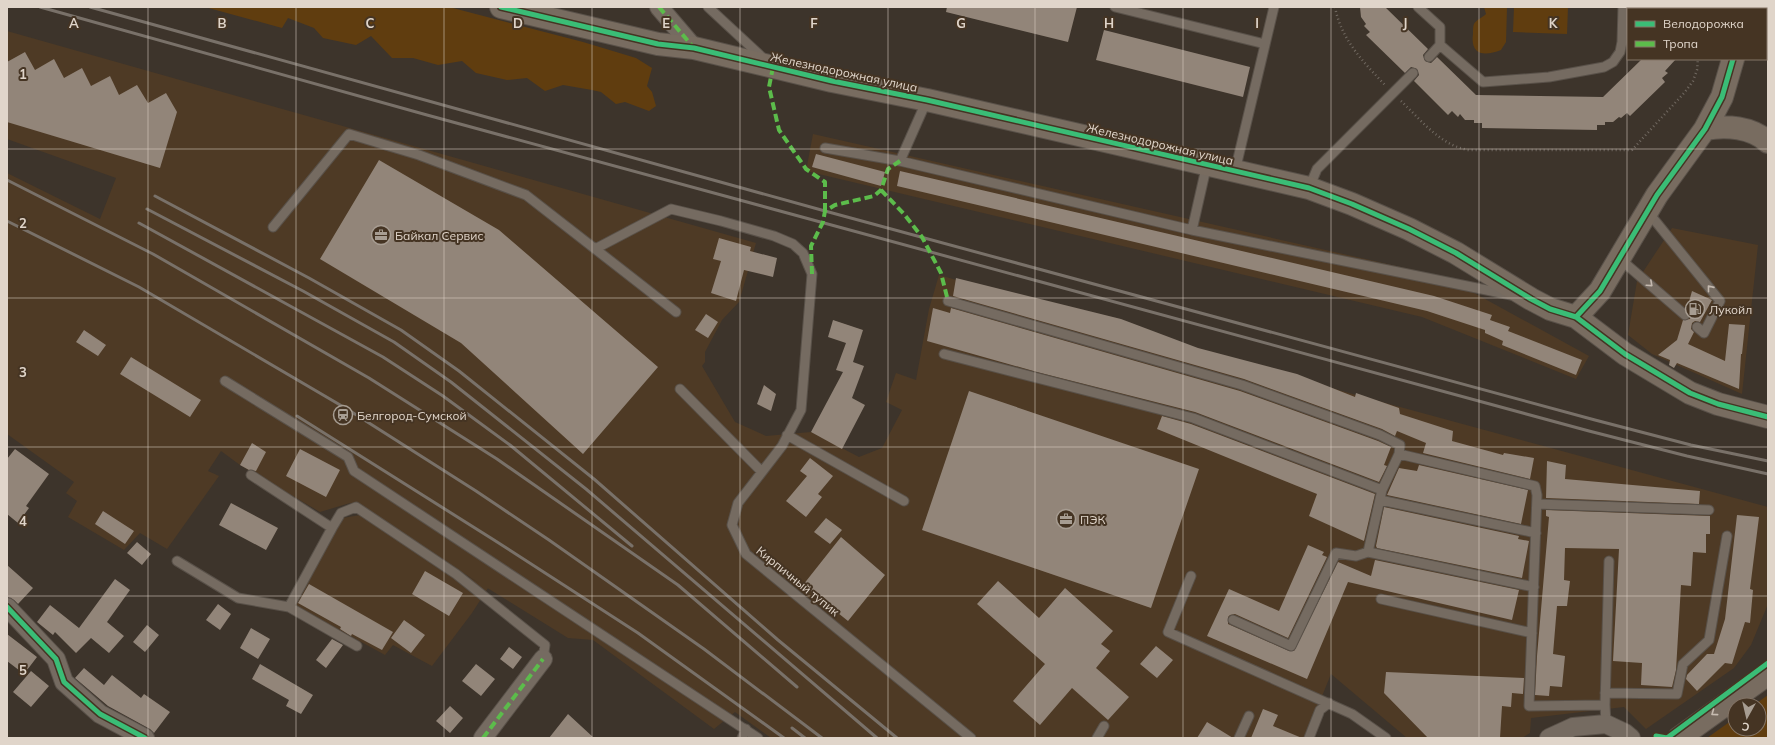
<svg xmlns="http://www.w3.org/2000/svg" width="1775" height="745" font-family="Mulish,sans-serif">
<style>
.built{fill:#4e3a25}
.green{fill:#603d0f}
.building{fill:#928579}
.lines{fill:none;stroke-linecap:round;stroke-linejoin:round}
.lane-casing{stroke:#595149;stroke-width:11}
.street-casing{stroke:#595149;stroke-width:20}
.secondary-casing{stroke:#595149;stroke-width:24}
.path{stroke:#716961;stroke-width:2.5;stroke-dasharray:1 3;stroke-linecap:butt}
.lane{stroke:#756b61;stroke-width:9}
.street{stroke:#756b61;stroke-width:18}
.secondary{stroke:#786c60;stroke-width:22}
.rail{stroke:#797169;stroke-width:3}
.quiet{stroke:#5cbc4b;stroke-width:4;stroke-dasharray:8 4;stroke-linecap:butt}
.cycleway-casing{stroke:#453423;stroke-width:8}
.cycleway{stroke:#3abd76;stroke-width:5}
.oneway{stroke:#c5bab0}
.oneway2{stroke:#c6bbb0}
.grid{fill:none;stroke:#e0d5ca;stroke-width:1;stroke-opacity:0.55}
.labels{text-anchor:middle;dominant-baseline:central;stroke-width:4;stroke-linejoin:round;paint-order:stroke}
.street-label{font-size:12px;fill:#e0d5ca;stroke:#453423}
.poi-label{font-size:12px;fill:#e0d5ca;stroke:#453423;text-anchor:start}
.grid-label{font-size:13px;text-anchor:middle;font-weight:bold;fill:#e0d5ca;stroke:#453423;stroke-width:4;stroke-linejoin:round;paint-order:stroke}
</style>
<rect width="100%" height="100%" fill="#3d342b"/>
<path class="built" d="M7,31L756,243L739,302L722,320L705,352V362L702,366L735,422L766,436L811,432L859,457L882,448L902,410L886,402L896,373L916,380L929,309L939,275L1356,395L1768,507V604L1751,645L1734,668L1646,729L1624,707L1531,718L1530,733L1522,738H1407L1331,674L1305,738H771L735,712L714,729L593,640L568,638L350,503L320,512L240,465L221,451L208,471L219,476L167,549L140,533L124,550L68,517L77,501L66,493L74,482L7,434V173L100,219L116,178L7,139Z
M813,134L1445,277L1589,356L1576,379L1422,317L806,171Z
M1672,228L1758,245L1742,394L1652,354L1628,335L1637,281Z
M360,515L488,588L472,613L432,666L393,645L385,655L294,605L343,518Z"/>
<path class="green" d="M205,7H449L583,42L636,58L652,68L647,86L652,92L656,106L649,111L625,102L616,104L601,92L592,90L563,85L545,91L527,78L507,80L476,73L462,61L438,65L413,58H392L371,36L356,45L323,38L314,28L288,18L282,28Z
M1484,7H1507L1506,42L1501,50C1485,56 1470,56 1473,34C1473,31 1473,26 1474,24C1476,20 1483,17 1486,14Z
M1514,7H1568L1567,34L1513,32Z
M1768,695V738H1707L1735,718V729H1759V705H1754Z"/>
<path class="building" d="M947,7H1077L1068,42L946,12Z
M1360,7H1385L1428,49L1423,55L1425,61L1431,63L1437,57L1476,95L1603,97L1642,59H1676L1665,71L1668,73L1662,78L1665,82L1630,116L1627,113L1621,118L1619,117L1613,122H1605V125H1597V130L1482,128V123H1474V120H1465L1460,114L1458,117L1452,111L1448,115L1414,81L1419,75L1417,69L1411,67L1405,73L1366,35L1370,32L1364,26L1366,24L1361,17Z
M1104,30L1250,67L1243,97L1096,60Z
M25,52L35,70L54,59L64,78L82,68L91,86L110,76L119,95L137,85L148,103L166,93L177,112L160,168L7,122V62Z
M816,154L885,172L881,186L812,167Z
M379,160L499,230L658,367L583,454L461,343L320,259Z
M900,171L1434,296L1492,315L1490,320L1510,327L1508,331L1582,360L1576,375L1502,345L1503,341L1485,333V330L1427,311L897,186Z
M719,238L751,247L750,251L777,258L773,277L744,270L736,301L711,293L721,261L713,259Z
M956,278L1121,319L1198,348L1297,374L1355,397L1356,393L1399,408L1400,414L1453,431L1452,441L1503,455L1504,453L1534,458L1530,479L1423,453L1426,443L1397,431L1395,436L1382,429L1244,379L953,296Z
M1692,291L1712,300L1700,322L1695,321L1692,323L1691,329L1694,332L1688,344L1725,361L1729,324L1745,325L1742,354H1741L1739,389L1677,363L1674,368L1669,365L1670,360L1658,355L1677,340L1683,320L1690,319L1691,313L1687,309Z
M933,308L950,313L951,308L1240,391L1378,441L1391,447L1384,465L1387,466L1379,482L1195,412L1037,372L927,341Z
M706,314L718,322L708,338L695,330Z
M833,320L863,330L853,362L864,366L852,398L865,405L842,449L811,432L843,372L836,370L846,343L828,337Z
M84,330L106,345L98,356L76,342Z
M131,357L201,400L190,417L120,374Z
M764,385L776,394L771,411L757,404Z
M969,391L1199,469L1151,608L922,530Z
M1162,416L1191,424L1375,494L1364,541L1309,516L1317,494L1157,429Z
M252,443L266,452L256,471L249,470L240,465Z
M15,449L49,474L26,506L29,508L18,523L7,514V459Z
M300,449L340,470L326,497L286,476Z
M810,458L833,476L818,494L822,497L806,517L786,501L807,476L800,471Z
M1547,461L1566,465L1565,479L1700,491L1699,504L1546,498Z
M1419,465L1528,490L1521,524L1387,495L1399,468L1417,471Z
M231,503L278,528L266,550L219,525Z
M1384,507L1519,536L1518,539L1529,541L1522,578L1377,548L1376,546Z
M1546,510L1710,516V534H1706V553L1693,552L1691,586L1681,585L1676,670L1672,687L1641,685L1642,663L1613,661L1619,549L1565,548L1564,580L1570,581L1567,606H1557L1553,654L1565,656L1562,687L1550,686L1549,696L1535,695L1537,656L1549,517L1546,516Z
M103,511L134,531L125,544L95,524Z
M1737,515L1759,517L1750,589L1753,590L1750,623L1745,622L1732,664L1725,663L1697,691L1686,679L1687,675L1707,654H1714L1725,619Z
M826,518L842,530L830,544L814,532Z
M841,537L885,575L848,621L803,585Z
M137,542L151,554L142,565L127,553Z
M1308,545L1324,552L1322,555L1327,557L1288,638L1235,614L1230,615L1228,617V624L1289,651H1294L1338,562L1371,576L1375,560L1519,590L1512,620L1348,582L1307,679L1207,636L1229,589L1279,611Z
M7,565L33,588L18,604L14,600L7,597Z
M425,571L463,593L449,616L412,594Z
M115,579L130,590L107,622L124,636L109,653L91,638L76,653L55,632L53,635L37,622L50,605L79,628Z
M998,581L1039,618L1065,588L1113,631L1101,644L1110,651L1096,668L1129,697L1108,720L1072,688L1040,725L1013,701L1045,664L977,604Z
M309,584L393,632L382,650L352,634L351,636L340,629L341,627L298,603Z
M218,604L231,614L220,630L206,620Z
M404,620L425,635L411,653L391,638Z
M147,625L159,635L145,652L133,642Z
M251,628L270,639L258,659L240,648Z
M7,634L37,657L24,674L7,661Z
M332,639L343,645L326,668L316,660Z
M1156,646L1173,660L1157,678L1140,664Z
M509,647L522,657L513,669L500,659Z
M260,664L313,695L301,714L286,706L289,700L252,679Z
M476,664L495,679L481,696L462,681Z
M84,668L104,685L112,675L141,698L144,694L170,712L154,733L150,729L108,706L75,678Z
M31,671L49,686L31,707L13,692Z
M1386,672L1524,678L1523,694L1512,693L1511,707L1502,706L1500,738H1428L1384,693Z
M450,706L463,718L450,733L436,721Z
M1263,709L1278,715L1273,726L1302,738H1251Z
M568,714L594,738H549Z
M1207,722L1233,738H1197Z"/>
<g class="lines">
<defs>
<path id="lane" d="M708,7L764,59
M1115,7L1265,44
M1418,7L1440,27V45L1483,82L1549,77L1604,67L1613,62L1620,52L1622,42L1623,7
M1429,57L1440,45
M927,100L900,161L1192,230L1511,295
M825,148L900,161
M1235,171L1274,7
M1309,188L1317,169L1413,73
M1648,212L1720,301L1704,333L1697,327
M273,227L349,134L419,155L526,195L676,312
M1192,230L1207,164
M595,249L671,209L721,221L774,236L793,244L803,253L812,274L801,410L782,446L738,503L732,525L746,554L971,738
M1620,259L1685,315
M948,301L1242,385L1380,435L1400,445L1399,454L1535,486L1537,495L1529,706L1605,705
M944,354L1193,418L1382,490
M225,381L348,457L354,471L758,738
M680,389L762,472
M787,435L904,501
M251,475L332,528L341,513L356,507L456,574L545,645L543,659
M1380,500L1536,533
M1537,504L1709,510
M1368,552L1534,587
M177,561L238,598L289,607L357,646
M1191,576L1168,632L1352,714L1386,738
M1381,599L1532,633
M289,607L332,528
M1233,620L1291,646L1336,553L1356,556L1368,552L1382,490L1399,454
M1605,693L1677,694L1683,664L1709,640L1727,536
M1606,724L1605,705L1609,561
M742,738L746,729
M1097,738L1104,726
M1239,738L1249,716
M1309,738L1320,710L1329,703"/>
<path id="street" d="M659,7L694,48
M7,607L56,659L64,682L100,714L145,738
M483,738L543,659
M1549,738L1573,727L1606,724L1625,733L1631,738"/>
<path id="secondary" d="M501,7L658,44L694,48L832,81L927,100L1309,188L1352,204L1409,229L1456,253L1531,299L1550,309L1576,317L1625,354L1690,393L1718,404L1768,417
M1736,7V9
M1705,129C1726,125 1752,127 1768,142
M1576,317L1600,291L1657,195L1705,129L1722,97L1733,59
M1679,738L1768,674"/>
</defs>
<use href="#lane" class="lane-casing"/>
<use href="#street" class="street-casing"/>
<use href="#secondary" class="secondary-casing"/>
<path class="path" d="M1335,7C1341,39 1363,62 1385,85
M1700,9V7
M1401,101C1421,120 1440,145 1468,150H1632L1685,92L1693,81L1697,70L1698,59"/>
<use href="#lane" class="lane"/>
<use href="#street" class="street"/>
<use href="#secondary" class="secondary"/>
<path class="rail" d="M40,7L427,115L1589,431L1687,456L1768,474
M90,7L825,211L1595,420L1691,445L1768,461
M7,180L153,254L369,378L497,459L678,585L797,687
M155,196L309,278L401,330L459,371L594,479L778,640L897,738
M147,209L303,291L394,342L451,382L586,489L877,738
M7,221L139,287L347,409L476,491L549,540L704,649L822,738
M139,223L383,357L443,396L510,445L632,546
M297,416L494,540L638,633L784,738
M792,728L805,738"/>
<path class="quiet" d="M659,7L694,48
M773,67L769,87L779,130L806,169L825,182V211
M881,190L904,214L922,237L941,273L948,301
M812,274L811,246L823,222L825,211L835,205L874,196L881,190L888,169L900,161
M483,738L543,659"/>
<defs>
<path id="cycleway" d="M501,7L658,44L694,48L832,81L927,100L1309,188L1352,204L1409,229L1456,253L1531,299L1550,309L1576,317L1625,354L1690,393L1718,404L1768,417
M1576,317L1600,291L1657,195L1705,129L1722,97L1733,59
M7,607L56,659L64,682L100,714L145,738
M1656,736L1667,738L1768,663"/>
</defs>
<use href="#cycleway" class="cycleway-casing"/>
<use href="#cycleway" class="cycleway"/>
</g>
<defs><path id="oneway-chevron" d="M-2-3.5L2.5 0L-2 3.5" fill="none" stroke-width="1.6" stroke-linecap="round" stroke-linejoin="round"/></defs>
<g class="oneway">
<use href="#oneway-chevron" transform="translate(1650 284) rotate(42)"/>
<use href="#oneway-chevron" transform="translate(1710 288) rotate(-129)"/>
</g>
<use class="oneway2" href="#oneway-chevron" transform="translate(1714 713) rotate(144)"/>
<path class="grid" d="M148,7V738M296,7V738M444,7V738M592,7V738M740,7V738M888,7V738M1035,7V738M1183,7V738M1331,7V738M1479,7V738M1627,7V738M7,149H1768M7,298H1768M7,447H1768M7,596H1768"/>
<defs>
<symbol id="office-ring" viewBox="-11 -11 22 22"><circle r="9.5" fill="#453423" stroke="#a79d92" stroke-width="1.5"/><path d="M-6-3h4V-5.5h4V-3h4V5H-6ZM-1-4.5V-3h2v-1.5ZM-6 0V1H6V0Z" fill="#a79d92"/></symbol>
<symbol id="fuel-ring" viewBox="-11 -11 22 22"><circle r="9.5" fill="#453423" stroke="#a79d92" stroke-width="1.5"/><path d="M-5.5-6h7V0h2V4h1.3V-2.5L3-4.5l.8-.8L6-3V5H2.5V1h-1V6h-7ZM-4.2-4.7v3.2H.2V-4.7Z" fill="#a79d92"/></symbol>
<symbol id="station-ring" viewBox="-11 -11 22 22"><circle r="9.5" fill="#453423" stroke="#a79d92" stroke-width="1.5"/><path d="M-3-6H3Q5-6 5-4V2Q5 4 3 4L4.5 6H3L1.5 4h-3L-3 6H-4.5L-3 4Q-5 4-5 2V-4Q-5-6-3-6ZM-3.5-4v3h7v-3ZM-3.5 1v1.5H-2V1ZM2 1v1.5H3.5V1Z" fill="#a79d92"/></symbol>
</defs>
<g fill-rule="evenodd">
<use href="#office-ring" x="370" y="224" width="22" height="22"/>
<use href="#fuel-ring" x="1684" y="298" width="22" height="22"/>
<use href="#station-ring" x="332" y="404" width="22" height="22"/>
<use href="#office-ring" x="1055" y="508" width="22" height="22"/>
</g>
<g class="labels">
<g class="street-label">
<text transform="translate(844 72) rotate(12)">Железнодорожная улица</text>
<text transform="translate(1160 144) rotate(13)">Железнодорожная улица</text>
<text transform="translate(798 581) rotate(39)">Кирпичный тупик</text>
</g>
<g class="poi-label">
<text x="395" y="235">Байкал Сервис</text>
<text x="1709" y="309">Лукойл</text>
<text x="357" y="415">Белгород-Сумской</text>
<text x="1080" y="519">ПЭК</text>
</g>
</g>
<g class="grid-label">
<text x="74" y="28">A</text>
<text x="222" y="28">B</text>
<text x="370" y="28">C</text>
<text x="518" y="28">D</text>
<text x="666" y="28">E</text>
<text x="814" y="28">F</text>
<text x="961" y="28">G</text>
<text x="1109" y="28">H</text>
<text x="1257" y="28">I</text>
<text x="1405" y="28">J</text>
<text x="1553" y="28">K</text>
<text x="23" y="79">1</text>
<text x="23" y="228">2</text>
<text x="23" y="377">3</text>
<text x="23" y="526">4</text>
<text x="23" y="675">5</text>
</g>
<rect width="1775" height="745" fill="none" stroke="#e0d5ca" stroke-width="16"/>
<rect x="1627" y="8" width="140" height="52" fill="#453423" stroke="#837466"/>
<rect x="1635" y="21" width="20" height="6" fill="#3abd76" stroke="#837466"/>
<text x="1663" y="28" font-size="12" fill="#e0d5ca">Велодорожка</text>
<rect x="1635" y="41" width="20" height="6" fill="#5cbc4b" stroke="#837466"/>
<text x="1663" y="48" font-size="12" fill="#e0d5ca">Тропа</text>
<g transform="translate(1747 717) rotate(188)"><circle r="19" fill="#453423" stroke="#837466"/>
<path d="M0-3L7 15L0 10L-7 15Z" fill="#a79d92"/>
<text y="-6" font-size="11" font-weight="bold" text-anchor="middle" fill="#e0d5ca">С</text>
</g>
</svg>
